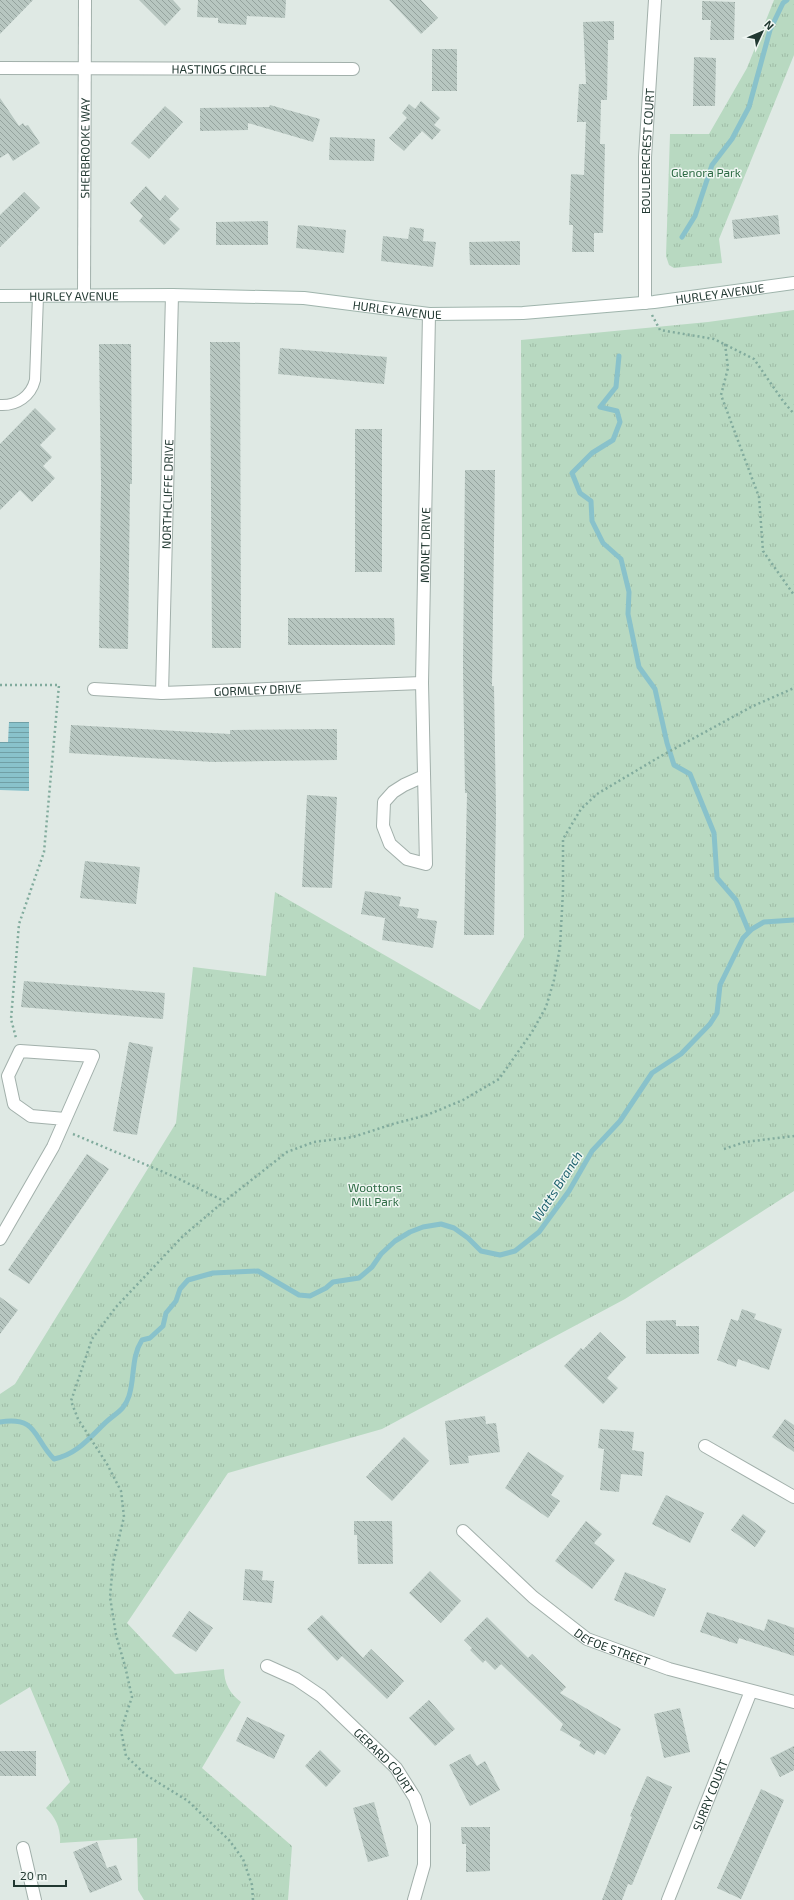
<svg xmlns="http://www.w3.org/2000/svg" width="794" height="1900" font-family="'Exo 2',sans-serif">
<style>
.park{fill:url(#park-tufts)}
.water{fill:url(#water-rules)}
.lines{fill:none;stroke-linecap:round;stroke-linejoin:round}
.stream{stroke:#89c2cb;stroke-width:5}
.building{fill:url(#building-back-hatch)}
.lane-casing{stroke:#a2b0ab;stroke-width:12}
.street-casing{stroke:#a2b0ab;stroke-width:14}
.secondary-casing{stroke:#9fb4ac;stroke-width:14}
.path{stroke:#81ab9d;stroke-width:2.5;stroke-dasharray:2 3;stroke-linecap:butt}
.lane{stroke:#fff;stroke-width:10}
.street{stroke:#fff;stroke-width:12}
.secondary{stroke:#fff;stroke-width:12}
.labels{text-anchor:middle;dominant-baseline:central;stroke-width:3;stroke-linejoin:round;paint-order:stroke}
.street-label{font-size:12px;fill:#213831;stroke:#eff6f2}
.park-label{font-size:12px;fill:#2e6b45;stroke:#eff6f2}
.water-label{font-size:13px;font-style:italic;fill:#20636f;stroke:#eff6f2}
</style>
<defs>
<pattern id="park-tufts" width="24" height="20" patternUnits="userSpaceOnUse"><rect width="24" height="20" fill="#b8d9c1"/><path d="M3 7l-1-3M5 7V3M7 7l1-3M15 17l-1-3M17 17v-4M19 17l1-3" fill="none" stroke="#9ebba6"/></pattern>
<pattern id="water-rules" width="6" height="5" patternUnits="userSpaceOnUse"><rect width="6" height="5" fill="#89c2cb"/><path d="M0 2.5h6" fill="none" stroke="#709fa5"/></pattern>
<pattern id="building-back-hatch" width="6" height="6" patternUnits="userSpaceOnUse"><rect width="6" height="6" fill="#b7c6c0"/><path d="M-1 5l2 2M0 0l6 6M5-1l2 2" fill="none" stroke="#94a29d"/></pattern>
</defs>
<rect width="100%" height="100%" fill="#dfe9e4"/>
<path class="park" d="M774,0H794V55L719,239L722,263L674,268L669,265L666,256L670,134H709L747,68Z
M794,310V1191L625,1299L382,1429L228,1473L127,1623L175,1674L224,1669C224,1683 230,1694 241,1702L202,1768L292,1846L288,1900H144L138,1890L137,1838L60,1843C61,1829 56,1818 46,1808L70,1782L30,1687L0,1705V1394L15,1384L176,1123L193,967L266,976L275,892L480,1010L524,937L521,340L708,322Z"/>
<path class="water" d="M9,722H29V791L0,790V742H8Z"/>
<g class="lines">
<path class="stream" d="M682,237L695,216L712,165L732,139L749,107L770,30L783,3L787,0
M619,356L616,387L600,407L617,411L620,422L613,440L592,453L572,473L580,493L591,501L592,521L603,543L621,559L629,592L628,614L639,667L655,689L667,743L674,765L690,774L714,833L717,878L736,900L749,932
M0,1422C38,1416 33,1438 54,1459C75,1455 88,1440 103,1425C113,1414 124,1412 129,1396C135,1377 131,1357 142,1340L150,1338L163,1326L166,1313L176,1301L180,1289L188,1280L213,1273L258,1271L299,1295L310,1296L326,1288L333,1282L359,1278L372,1267L381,1254L395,1241L410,1232L423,1227L441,1224L454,1228L468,1238L481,1251L500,1255L515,1251L539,1232L569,1191L592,1151L620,1121L652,1073L681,1054L710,1024L717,1013L720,985L743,938L752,929L764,922L794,920"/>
</g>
<path class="building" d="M0,0H33L0,34Z
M139,0H173L181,9L165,26Z
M198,0H286L285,18L247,16L246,25L218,23V18L197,17Z
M389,0H421L438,18L421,34Z
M702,1L735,2L734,40H710L711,20H702Z
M614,21V40H608L607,100H601L600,144H605L603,233H594V252H572L573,225H569L571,174L584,175L586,122H577L579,84H586L583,22Z
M432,49H457V91H432Z
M694,57L716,58L715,106H693Z
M0,98L19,126L23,123L25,126L28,125L40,143L13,161L8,153L0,158Z
M421,101L440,118L434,125L441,130L432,140L422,131L404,151L389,138L407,118L402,113L409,104L415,109Z
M270,105L320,119L313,142L248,123V130L200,131V108L269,107Z
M165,106L183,122L149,159L131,143Z
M330,137L375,139L374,161L329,160Z
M146,186L160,201L165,195L179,209L169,219L180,229L164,245L139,221L143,216L130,203Z
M24,192L40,208L0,247V215Z
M778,215L780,234L734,239L732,220Z
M268,221V245H216V222Z
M298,225L346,230L344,253L296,248Z
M410,227L424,229L423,241L436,242L433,267L381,261L383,236L408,239Z
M520,241V265H470L469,242Z
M210,342H240L241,648H212Z
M99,344H131L132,484H130L128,649L99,648L101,484Z
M280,348L387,357L384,384L278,374Z
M35,408L56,429L40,445L52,457L43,466L55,478L32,502L20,490L0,510V444Z
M355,429H382V572H355Z
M465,470H495L492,686H494L496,812L494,935H464L467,793H465L463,667Z
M288,618H394L395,645H288Z
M71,725L230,734V730L337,729V760L213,762L69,753Z
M307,795L337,797L332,888L302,887Z
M85,861L140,867L136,904L80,898Z
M365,891L401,897L399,906L419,909L417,918L437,921L433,948L382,940L385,918L361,914Z
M24,981L165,993L163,1019L21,1007Z
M129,1042L153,1047L137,1135L113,1131Z
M87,1154L109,1169L29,1284L8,1270Z
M0,1297L18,1310L0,1334Z
M742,1309L756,1314L754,1319L782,1329L769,1370L738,1359L736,1367L717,1360L731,1319L738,1321Z
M676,1320V1326H699V1354H646V1321Z
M600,1332L626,1357L607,1378L618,1388L603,1404L564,1366L581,1348L583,1350Z
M485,1416L486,1424L496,1423L500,1452L468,1456L469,1463L450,1465L445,1421Z
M785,1419L794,1425V1452L772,1437Z
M600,1429L634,1432L632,1450L644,1452L642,1476L621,1474L619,1492L600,1490L604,1449L598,1448Z
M404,1437L429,1461L392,1501L366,1477Z
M528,1452L564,1476L551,1495L560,1501L548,1518L505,1488Z
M666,1495L704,1513L690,1543L652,1524Z
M743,1514L766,1531L755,1547L731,1530Z
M354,1521H392L393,1564H358L357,1535H354Z
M586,1521L602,1534L594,1543L615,1560L592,1589L555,1561Z
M245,1569L263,1571L262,1580L274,1581L272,1603L243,1600Z
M430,1571L461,1601L441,1623L409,1593Z
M625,1572L666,1589L654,1617L614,1600Z
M189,1611L213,1628L196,1652L172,1636Z
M707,1612L764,1631L768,1619L794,1628V1656L739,1638L737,1644L700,1632Z
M322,1615L363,1658L371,1649L404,1681L387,1699L342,1656L337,1661L307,1629Z
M487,1617L528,1658L532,1654L566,1687L560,1693L621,1729L605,1755L597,1750L594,1755L579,1746L581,1742L560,1730L563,1724L501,1664L495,1670L485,1660L483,1663L470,1650L472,1648L464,1640Z
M429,1700L455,1729L435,1746L409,1718Z
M680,1708L690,1752L664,1758L654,1714Z
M247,1717L285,1735L274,1759L236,1741Z
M794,1746V1770L780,1777L770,1758Z
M320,1750L341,1771L326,1787L305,1766Z
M0,1751H36V1776H0Z
M470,1754L477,1766L485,1761L500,1790L470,1806L449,1765Z
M647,1776L672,1787L632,1885L628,1884L622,1900H602L632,1817L630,1816Z
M761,1789L784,1800L741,1899L717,1888Z
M374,1802L389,1856L368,1862L353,1808Z
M461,1827H490V1871L466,1872V1844H462Z
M97,1842L107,1868L116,1865L122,1880L90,1893L73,1852Z"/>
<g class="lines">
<defs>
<path id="lane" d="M0,405C17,406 31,396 35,380L38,296"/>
<g id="street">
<path id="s1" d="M0,68L353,69"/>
<path id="s2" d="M84,296L85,0"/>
<path id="s3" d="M645,303V157L655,0"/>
<path id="s4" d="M94,689L162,693L422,683"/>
<path id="s5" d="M162,693L172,295"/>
<path id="s6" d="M424,776L404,785L393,792L384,802L383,826L390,844L407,859L426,864L422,683L429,314"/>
<path d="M0,1239L53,1147L93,1056L20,1051L8,1076L14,1104L31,1116L65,1119"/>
<path d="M705,1446L794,1497"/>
<path id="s7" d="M463,1531L533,1597L587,1639L669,1669L794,1702"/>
<path id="s8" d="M267,1666L296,1679L321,1696L396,1768L415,1798L424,1825V1865L414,1900"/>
<path d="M23,1848L35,1900"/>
<path id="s9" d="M668,1900L751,1691"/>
</g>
<g id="secondary">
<path id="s10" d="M0,296L172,295L304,298L429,314L523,313L654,302L794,283"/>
</g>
</defs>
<use href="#lane" class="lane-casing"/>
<use href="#street" class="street-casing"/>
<use href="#secondary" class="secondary-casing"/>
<path class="path" d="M652,315L660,330L714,339L754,359L783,401L794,414
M725,344L728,368L721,395L759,497L763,551L794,595
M0,685H59L44,852L19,924L11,1019L16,1038
M73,1134L175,1177L224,1201
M724,1149L745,1142L794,1136
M253,1900L252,1885L243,1859L229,1840L188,1801L146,1775L126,1756L121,1730L132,1697L125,1666L116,1635L110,1597L113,1563L124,1517L121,1491L107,1464L78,1419L71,1401L92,1339L116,1307L183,1236L216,1208L287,1152L314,1142L353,1137L393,1124L427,1115L463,1100L499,1079L532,1032L546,1007L554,980L560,947L563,891V839L581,809L597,794L661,756L751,707L794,688"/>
<use href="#lane" class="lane"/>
<use href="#street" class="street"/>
<use href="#secondary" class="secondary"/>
</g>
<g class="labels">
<g class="street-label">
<text stroke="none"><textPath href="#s1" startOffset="219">HASTINGS CIRCLE</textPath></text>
<text stroke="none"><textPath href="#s2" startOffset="148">SHERBROOKE WAY</textPath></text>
<text stroke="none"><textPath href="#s3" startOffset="152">BOULDERCREST COURT</textPath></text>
<text stroke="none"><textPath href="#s10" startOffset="722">HURLEY AVENUE</textPath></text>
<text stroke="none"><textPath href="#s10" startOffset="74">HURLEY AVENUE</textPath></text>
<text stroke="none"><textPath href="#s10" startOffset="398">HURLEY AVENUE</textPath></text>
<text stroke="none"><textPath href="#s5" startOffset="199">NORTHCLIFFE DRIVE</textPath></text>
<text stroke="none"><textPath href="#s6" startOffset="453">MONET DRIVE</textPath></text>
<text stroke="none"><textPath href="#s4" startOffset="164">GORMLEY DRIVE</textPath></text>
<text stroke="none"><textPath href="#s7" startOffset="191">DEFOE STREET</textPath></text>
<text stroke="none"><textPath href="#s8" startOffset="153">GERARD COURT</textPath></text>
<text stroke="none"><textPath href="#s9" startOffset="113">SURRY COURT</textPath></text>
</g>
<g class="park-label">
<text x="706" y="172">Glenora Park</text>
<text x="375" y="1187">Woottons<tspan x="375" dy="14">Mill Park</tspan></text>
</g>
<g class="water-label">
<text transform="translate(557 1186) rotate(-57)">Watts Branch</text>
</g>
</g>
<g transform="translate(762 32) rotate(46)" stroke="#eff6f2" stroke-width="3" paint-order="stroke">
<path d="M0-3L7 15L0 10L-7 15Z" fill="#213831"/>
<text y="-6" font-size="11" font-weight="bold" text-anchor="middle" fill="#213831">N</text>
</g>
<path d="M14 1880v6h52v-6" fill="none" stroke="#213831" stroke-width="2"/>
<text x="20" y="1880" font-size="12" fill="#213831" stroke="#eff6f2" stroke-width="3" paint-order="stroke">20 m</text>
</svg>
